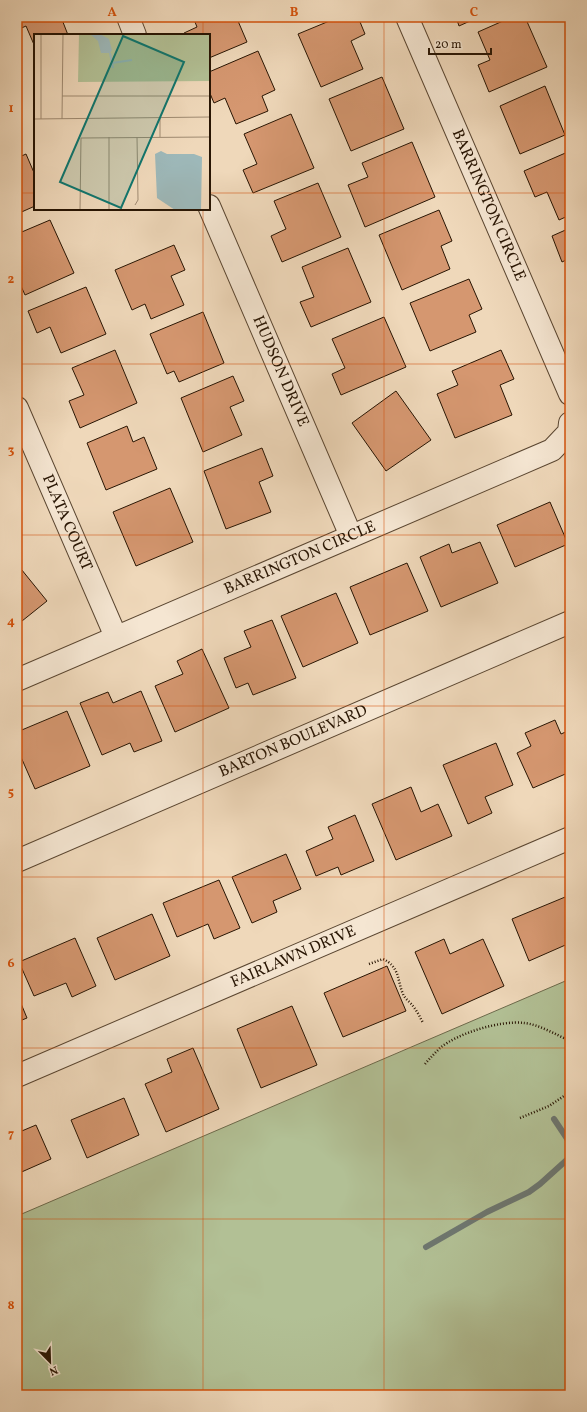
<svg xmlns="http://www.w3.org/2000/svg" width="587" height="1412" font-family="Vollkorn,serif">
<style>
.green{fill:#b2c095;stroke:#6d6a4c}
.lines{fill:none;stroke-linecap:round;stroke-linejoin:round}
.stream{stroke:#6e7770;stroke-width:6}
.building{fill:#d59770;stroke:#281503}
.minor-casing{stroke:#5a4631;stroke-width:24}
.path{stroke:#281503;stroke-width:2.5;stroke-dasharray:1 2;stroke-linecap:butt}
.minor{stroke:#f5e6d2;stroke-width:22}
.grid{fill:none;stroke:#d5520b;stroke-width:1;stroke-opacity:0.55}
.labels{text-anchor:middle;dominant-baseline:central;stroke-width:3;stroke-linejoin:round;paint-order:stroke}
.street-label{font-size:16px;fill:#281503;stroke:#f5e6d2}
.inset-river{fill:none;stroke:#9db8b9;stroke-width:2}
.inset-road{fill:none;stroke:#9f8a71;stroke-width:1}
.view{fill:#0f766e;fill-opacity:0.15;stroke:#0f766e;stroke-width:2}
.inset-edge{fill:none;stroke:#281503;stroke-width:2}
.neatline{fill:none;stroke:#d5520b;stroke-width:1.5}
.grid-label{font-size:13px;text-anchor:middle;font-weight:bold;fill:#d5520b}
</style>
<rect width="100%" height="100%" fill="#efd8ba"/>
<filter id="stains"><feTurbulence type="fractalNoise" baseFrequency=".005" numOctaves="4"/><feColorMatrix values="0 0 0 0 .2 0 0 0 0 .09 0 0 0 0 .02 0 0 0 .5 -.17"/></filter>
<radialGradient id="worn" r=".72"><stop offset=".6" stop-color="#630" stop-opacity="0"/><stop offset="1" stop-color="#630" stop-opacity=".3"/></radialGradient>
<path class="green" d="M570,979V1395H17V1216Z"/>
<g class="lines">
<path class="stream" d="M554,1119L570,1143
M426,1247L487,1212L529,1192L540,1184L570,1157"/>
</g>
<path class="building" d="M17,17H61L68,35H35V47L26,26L17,30Z
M193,17H246L238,21L247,42L209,58V35H185L184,33L197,27Z
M339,17H358L365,34L351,41L363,69L321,87L298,34Z
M456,17H479L459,26Z
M512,17H525L547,67L489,92L478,65L490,60L478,32Z
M258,51L275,90L262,96L268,111L236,124L225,98L214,103L209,91V72Z
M382,77L404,129L351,151L329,99Z
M545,86L565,135L520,154L500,106Z
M291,114L314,168L253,193L243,170L257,164L244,134Z
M412,142L435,197L365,227L348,185L368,177L362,163Z
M570,151V215L559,220L547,192L535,197L524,171Z
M26,154L35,175V206L17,214V158Z
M318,183L341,237L282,262L271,236L286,229L274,201Z
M439,210L452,241L441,246L450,269L402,290L379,235Z
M50,220L74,273L25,295L17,277V234Z
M570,228V258L562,262L552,236Z
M174,245L185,270L171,276L184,305L151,319L145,304L132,310L115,270Z
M348,248L371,302L311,327L300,302L314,297L302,267Z
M469,279L482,309L469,315L476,332L430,351L410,303Z
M86,287L106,334L61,353L50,327L37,333L28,311Z
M203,312L224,363L179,382L174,371L167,374L150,334Z
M384,317L406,367L341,395L332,374L345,368L332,339Z
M115,350L137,403L80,428L69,401L84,395L72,368Z
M501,350L514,379L500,385L512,415L455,438L437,394L458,385L452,371Z
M233,376L244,401L230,407L242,435L203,452L181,398Z
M396,391L431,440L386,471L352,423Z
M127,426L133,442L144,437L157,469L106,490L87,443Z
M262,448L273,476L259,482L271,512L226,529L204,471Z
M170,488L193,542L136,566L113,512Z
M550,502L568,544L515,567L497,525Z
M480,542L498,583L441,607L420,557L449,544L452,553Z
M407,563L428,611L370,635L350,587Z
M17,564L47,601L17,625Z
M336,593L358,643L303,667L281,616Z
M272,620L296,678L253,695L248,683L236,688L224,658L251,647L244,631Z
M202,649L229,708L175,732L155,686L183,674L177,661Z
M141,691L162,741L134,752L130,743L102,755L80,703L108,692L113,703Z
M67,711L90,766L35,789L17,748V732Z
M555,720L561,734L570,730V772L533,788L517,753L531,746L525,733Z
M496,743L513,785L485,797L492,813L468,824L443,765Z
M411,787L421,812L438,804L452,836L396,860L372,804Z
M355,815L374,861L341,875L338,867L316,876L306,851L333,839L328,827Z
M286,854L301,889L273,901L277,912L252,923L232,877Z
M219,880L240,928L214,939L208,924L177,937L163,903Z
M570,895V943L529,961L512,919Z
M152,914L170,956L115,980L97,938Z
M75,938L96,986L72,997L66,983L34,996L19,962Z
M444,939L450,954L483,939L504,986L442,1014L415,952Z
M387,966L406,1011L343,1037L324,993Z
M17,994L27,1018L17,1022Z
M292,1006L317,1065L261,1088L237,1029Z
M193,1048L219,1109L166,1132L145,1084L172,1072L167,1059Z
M124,1098L139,1135L87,1158L71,1120Z
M36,1125L51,1159L17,1174V1133Z"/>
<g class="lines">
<defs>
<g id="minor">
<path d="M128,17L135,35"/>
<path id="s1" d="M407,17L570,394"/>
<path id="s2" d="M209,206L351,536"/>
<path id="s3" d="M17,408L116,637"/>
<path id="s4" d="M17,680L552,450L569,432L570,423"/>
<path id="s5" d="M17,861L570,622"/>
<path id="s6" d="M17,1076L570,838"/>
</g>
</defs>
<use href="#minor" class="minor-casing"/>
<path class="path" d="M369,964L383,959C400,967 397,980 403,994C405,999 410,1002 413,1006C417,1011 420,1017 423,1023
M425,1064C430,1058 435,1053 440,1048C458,1033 501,1020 524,1023C538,1024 557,1035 570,1041
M520,1118L549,1106L570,1092"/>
<use href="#minor" class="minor"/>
</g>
<path class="grid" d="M203,17V35M384,17V1395M17,193H35M209,193H570M203,209V1395M17,364H570M17,535H570M17,706H570M17,877H570M17,1048H570M17,1219H570"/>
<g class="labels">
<g class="street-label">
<text stroke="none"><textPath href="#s1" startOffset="205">BARRINGTON CIRCLE</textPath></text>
<text stroke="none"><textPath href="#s2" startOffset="180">HUDSON DRIVE</textPath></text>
<text stroke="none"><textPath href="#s3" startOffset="125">PLATA COURT</textPath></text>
<text stroke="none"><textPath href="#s4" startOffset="308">BARRINGTON CIRCLE</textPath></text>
<text stroke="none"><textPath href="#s5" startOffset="301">BARTON BOULEVARD</textPath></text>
<text stroke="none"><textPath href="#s6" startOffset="301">FAIRLAWN DRIVE</textPath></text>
</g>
</g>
<g transform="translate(34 34)">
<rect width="176" height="176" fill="#efd8ba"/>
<path d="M45,0H176V47L44,48Z" fill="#b2c095"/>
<path d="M56,0H66L75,5L78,16L76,19H67L64,7ZM127,117L133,120H160L168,123L167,176H141L123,164L121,120Z" fill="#9db8b9"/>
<path class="inset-river" d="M76,19L79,34M78,29L98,26"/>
<path class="inset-road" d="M28,62H176M126,84V103M0,85L176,83M7,85V0M28,85L29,0M75,103V176M101,171L104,166L103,103M46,176L47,104L176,103"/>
<path class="view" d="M89,2L150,28L87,174L26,148Z"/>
<rect width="176" height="176" class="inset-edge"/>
</g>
<rect width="587" height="1412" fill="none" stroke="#efd8ba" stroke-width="44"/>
<g transform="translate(50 1362) rotate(157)" stroke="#f5e6d2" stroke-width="3" paint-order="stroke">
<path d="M0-3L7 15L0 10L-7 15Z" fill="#281503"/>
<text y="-6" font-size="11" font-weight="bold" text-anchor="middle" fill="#281503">N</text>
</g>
<path d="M429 48v6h62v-6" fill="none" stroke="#281503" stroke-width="2"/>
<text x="435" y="48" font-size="12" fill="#281503" stroke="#f5e6d2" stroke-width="3" paint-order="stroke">20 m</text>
<rect x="22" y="22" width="543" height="1368" class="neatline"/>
<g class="grid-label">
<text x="112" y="16">A</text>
<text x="294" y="16">B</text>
<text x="474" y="16">C</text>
<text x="11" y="112">1</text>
<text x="11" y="283">2</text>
<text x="11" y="454">3</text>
<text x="11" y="625">4</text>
<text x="11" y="796">5</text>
<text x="11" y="967">6</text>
<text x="11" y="1138">7</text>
<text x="11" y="1309">8</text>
</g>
<rect width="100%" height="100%" filter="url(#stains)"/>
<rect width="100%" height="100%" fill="url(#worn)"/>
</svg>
